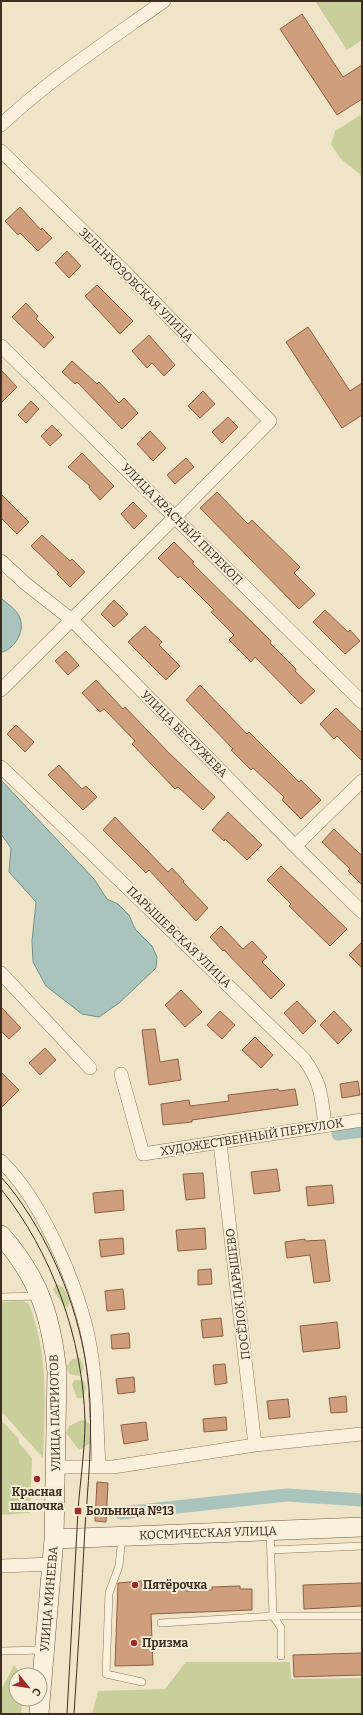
<svg xmlns="http://www.w3.org/2000/svg" width="363" height="1715" font-family="Bitter,serif">
<style>
.green{fill:#c9cf9b}
.water{fill:#a9c4bc;stroke:#6f938a}
.lines{fill:none;stroke-linecap:round;stroke-linejoin:round}
.canal{stroke:#a9c4bc;stroke-width:13}
.building{fill:#cf9f7d;stroke:#8d5f41}
.lane-casing{stroke:#8d765c;stroke-width:8}
.street-casing{stroke:#8d765c;stroke-width:14}
.secondary-casing{stroke:#6f573f;stroke-width:20}
.lane{stroke:#faf1dc;stroke-width:7}
.street{stroke:#faf1dc;stroke-width:13}
.secondary{stroke:#faf1dc;stroke-width:19}
.tram{stroke:#3d2e20;stroke-width:1}
.poi-dot{fill:#9e2a2b;stroke:#f7eed8;stroke-width:1.5}
.labels{text-anchor:middle;dominant-baseline:central;stroke-width:4;stroke-linejoin:round;paint-order:stroke}
.street-label{font-size:12px;fill:#3d2e20;stroke:#f7eed8}
.poi-label{font-size:12px;font-weight:bold;fill:#3d2e20;stroke:#f7eed8;text-anchor:start}
</style>
<rect width="100%" height="100%" fill="#f0e4c8"/>
<path class="green" d="M315,1H360L362,5V40L347,50Z
M362,114V176L340,158L331,144L335,131Z
M56,1284L63,1287L70,1301L68,1307L64,1306L53,1290Z
M23,1301L29,1304C49,1355 45,1404 43,1458L1,1411V1302Z
M80,1358L84,1368L79,1376L69,1374L67,1366L72,1359Z
M74,1380H83L86,1387L83,1398H77L72,1385Z
M1,1420L19,1439V1443L32,1458L30,1513L1,1515Z
M82,1420L92,1425L91,1443L79,1450L66,1433L69,1426Z
M186,1662H290L291,1679L362,1678V1714H92L98,1691L165,1689Z
M14,1665L21,1675H16V1699H23L21,1714H1V1690Z"/>
<path class="water" d="M1,598C6,603 16,609 19,616C26,630 16,647 3,652L1,651Z
M1,780L94,879L107,899L118,904L129,915L135,929L152,946L157,957L156,968L119,1003L99,1017L82,1014L46,986L33,962L32,941L36,902L9,872L11,848L1,834Z"/>
<g class="lines">
<path class="canal" d="M338,1134L362,1131
M121,1513L287,1495L362,1500"/>
</g>
<path class="building" d="M302,14L343,77L362,65V99L337,115L280,29Z
M20,207L41,230L42,228L52,238L38,251L20,233L18,235L5,221Z
M67,251L81,266L69,278L55,263Z
M97,285L133,321L120,334L85,296Z
M26,303L38,316L36,319L54,337L44,348L12,317Z
M308,327L350,391L362,383V415L342,428L286,342Z
M149,335L175,365L164,376L152,363L147,368L132,351Z
M72,361L97,384L99,382L119,403L124,398L138,413L122,429L77,382L75,384L62,372Z
M1,370L17,387L1,403Z
M203,391L215,404L200,418L188,406Z
M31,401L39,409L26,423L18,415Z
M228,417L238,427L222,443L212,432Z
M52,425L62,435L50,446L41,436Z
M150,431L166,448L153,461L137,444Z
M82,453L114,486L100,500L91,490L89,487L90,486L68,467Z
M186,458L194,467L175,484L167,475Z
M217,492L248,524L252,520L300,567L294,573L315,594L299,609L200,508Z
M1,494L29,522L17,534L1,518Z
M133,502L147,516L134,529L121,514Z
M42,535L70,561L72,559L85,572L70,587L57,574L59,573L31,546Z
M174,542L194,562L192,563L271,641L270,643L296,669L295,671L315,691L301,704L255,657L251,662L229,640L234,635L211,612L214,610L180,576L178,578L158,558Z
M114,600L128,614L114,627L101,614Z
M325,610L348,632L350,630L360,641L345,654L313,622Z
M145,626L162,642L159,645L180,666L166,680L128,642Z
M66,651L79,665L68,675L55,661Z
M96,680L123,709L125,707L169,753L215,797L203,810L178,787L175,789L132,744L135,741L104,709L100,712L82,693Z
M200,685L247,734L249,732L299,782L301,780L321,800L301,819L282,800L284,797L253,768L251,770L231,750L233,749L186,700Z
M336,708L362,733V761L337,736L334,739L320,724Z
M16,725L34,742L25,752L7,734Z
M59,765L82,789L86,786L97,797L83,810L48,775Z
M228,812L262,845L247,860L225,839L224,841L212,830Z
M115,817L168,872L172,868L184,881L183,882L208,908L196,921L149,870L146,873L103,830Z
M334,829L362,856V885L348,871L350,869L322,842Z
M281,866L347,929L330,946L289,906L291,904L267,880Z
M221,926L243,949L252,941L267,957L262,962L285,985L271,999L224,950L223,951L210,937Z
M362,942V968L349,955Z
M181,990L202,1012L185,1027L165,1005Z
M297,1001L316,1021L303,1034L284,1013Z
M1,1007L21,1028L9,1039L1,1031Z
M220,1011L235,1025L222,1039L207,1025Z
M334,1011L352,1030L338,1044L320,1025Z
M155,1029L160,1062L178,1059L181,1080L149,1085L142,1030Z
M255,1037L273,1055L261,1068L242,1050Z
M45,1048L56,1060L40,1075L29,1063Z
M1,1072L19,1090L1,1108Z
M358,1081L360,1095L342,1098L340,1084Z
M278,1089L279,1091L295,1089L298,1105L192,1120V1122L163,1125L161,1104L189,1100L190,1106L229,1101L228,1095Z
M277,1169L280,1191L254,1194L251,1172Z
M203,1173L205,1198L186,1200L183,1174Z
M332,1185L334,1203L308,1206L306,1187Z
M123,1190L124,1210L95,1213L93,1193Z
M205,1228L206,1249L178,1251L176,1230Z
M123,1238L124,1254L101,1257L99,1240Z
M305,1239V1241L325,1240L330,1281L314,1283L310,1255L287,1258L285,1242Z
M211,1269L212,1284L198,1285V1270Z
M123,1289L125,1309L107,1311L105,1291Z
M221,1318L223,1336L203,1338L201,1320Z
M337,1322L340,1348L303,1352L300,1326Z
M129,1333L130,1348L112,1349L111,1335Z
M225,1364L227,1383L215,1385L213,1365Z
M134,1377L135,1392L118,1394L116,1379Z
M346,1396L347,1412L331,1413L329,1398Z
M288,1399L290,1417L269,1419L267,1401Z
M226,1417L227,1430L204,1432L203,1419Z
M146,1422L148,1440L124,1444L121,1425Z
M97,1482L108,1483L106,1522L95,1521Z
M142,1581V1589L186,1588V1591L212,1590V1587L240,1586V1589H252V1610L151,1614L153,1665L115,1666L118,1583Z
M362,1583V1606L304,1609L303,1585Z
M362,1653V1675L294,1677L293,1655Z"/>
<g class="lines">
<defs>
<path id="lane" d="M1,1297L39,1296
M270,1531L273,1616L281,1628V1656
M122,1537L119,1566L109,1593L106,1674L142,1682
M271,1550L362,1546
M161,1623L273,1616H362
M1,1651L43,1650"/>
<path id="street" d="M1,125C51,78 108,41 164,1
M1,151L125,272L270,421L175,517L1,690
M1,346L362,702
M1,561L26,584L72,620L295,846L362,912
M1,767L78,840L304,1059C322,1084 321,1096 325,1125
M295,846L362,781
M1,973L90,1068
M121,1074L143,1154L362,1120
M220,1143L255,1445
M1,1161C46,1205 87,1304 93,1367C97,1400 97,1434 99,1467
M56,1467H113L255,1445L362,1434
M1,1566L52,1564"/>
<path id="secondary" d="M1,1235C39,1278 51,1316 57,1372L54,1539L39,1714
M54,1539L362,1527"/>
</defs>
<use href="#lane" class="lane-casing"/>
<use href="#street" class="street-casing"/>
<use href="#secondary" class="secondary-casing"/>
<use href="#lane" class="lane"/>
<use href="#street" class="street"/>
<use href="#secondary" class="secondary"/>
<path class="tram" d="M1,1177C12,1189 21,1202 30,1216C65,1272 87,1337 90,1403C92,1444 88,1486 85,1527C82,1589 78,1652 74,1714
M1,1189C52,1252 83,1339 85,1421C85,1451 80,1481 78,1511C74,1579 71,1647 67,1714"/>
</g>
<g class="poi-dot">
<circle cx="37" cy="1479" r="4"/>
<rect x="74" y="1507" width="8" height="8" rx="2"/>
<circle cx="135" cy="1585" r="4"/>
<circle cx="134" cy="1643" r="4"/>
</g>
<g class="labels">
<g class="street-label">
<text transform="translate(136 285) rotate(45)">ЗЕЛЕНХОЗОВСКАЯ УЛИЦА</text>
<text transform="translate(182 524) rotate(45)">УЛИЦА КРАСНЫЙ ПЕРЕКОП</text>
<text transform="translate(184 734) rotate(45)">УЛИЦА БЕСТУЖЕВА</text>
<text transform="translate(179 937) rotate(44)">ПАРЫШЕВСКАЯ УЛИЦА</text>
<text transform="translate(252 1137) rotate(-9)">ХУДОЖЕСТВЕННЫЙ ПЕРЕУЛОК</text>
<text transform="translate(238 1294) rotate(-97)">ПОСЁЛОК ПАРЫШЕВО</text>
<text transform="translate(55 1413) rotate(-91)">УЛИЦА ПАТРИОТОВ</text>
<text transform="translate(208 1533) rotate(-2)">КОСМИЧЕСКАЯ УЛИЦА</text>
<text transform="translate(49 1599) rotate(-85)">УЛИЦА МИНЕЕВА</text>
</g>
<g class="poi-label">
<text x="37" y="1492" text-anchor="middle">Красная<tspan x="37" dy="14">шапочка</tspan></text>
<text x="86" y="1511">Больница №13</text>
<text x="143" y="1585">Пятёрочка</text>
<text x="142" y="1643">Призма</text>
</g>
</g>
<rect width="363" height="1715" fill="none" stroke="#3d2e20" stroke-width="4"/>
<g transform="translate(28 1687) rotate(120)"><circle r="19" fill="#f7eed8" stroke="#ada18e"/>
<path d="M0-3L7 15L0 10L-7 15Z" fill="#9e2a2b"/>
<text y="-6" font-size="11" font-weight="bold" text-anchor="middle" fill="#3d2e20">С</text>
</g>
</svg>
